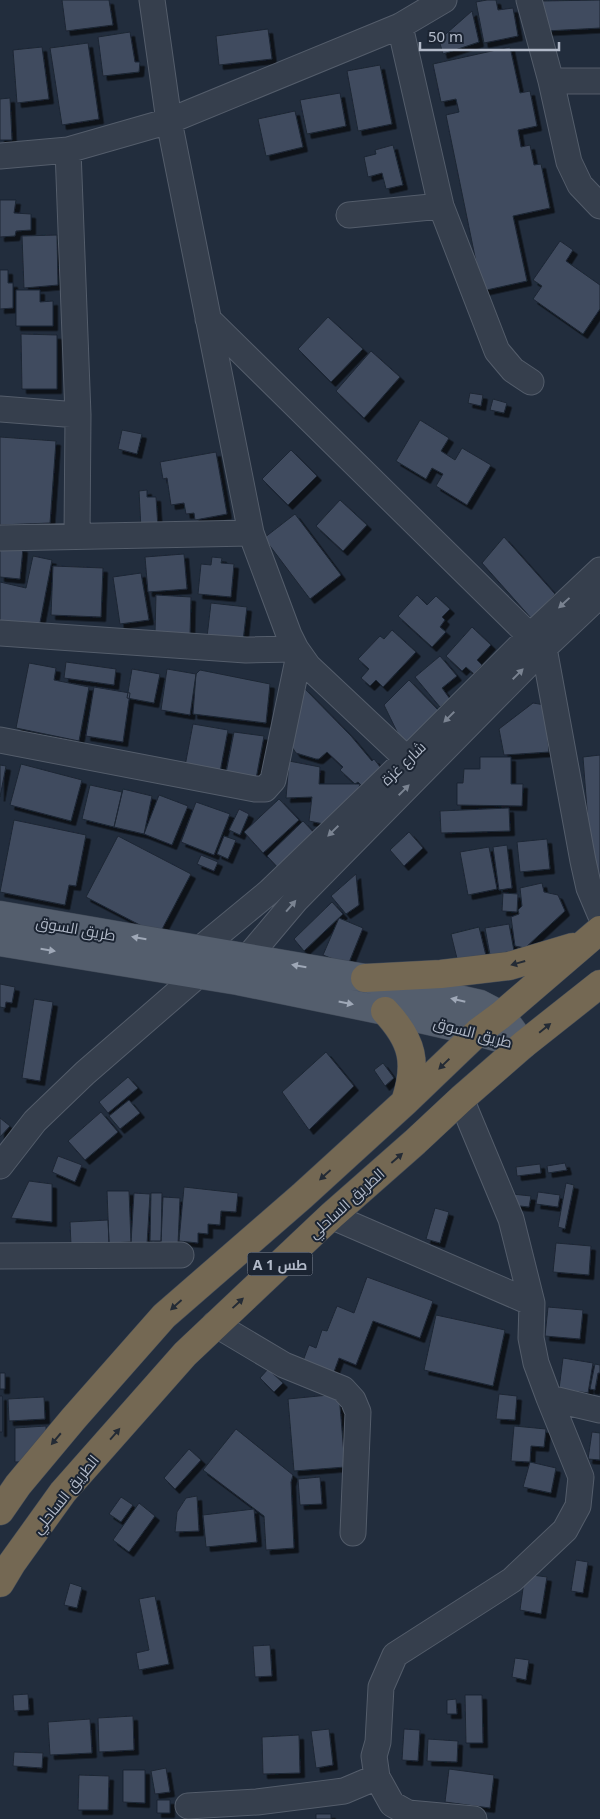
<svg xmlns="http://www.w3.org/2000/svg" width="600" height="1819" font-family="'Noto Sans',Cairo,sans-serif">
<style>
.building{fill:#414c5f;stroke:#1d2634;filter:url(#shadow)}
.lines{fill:none;stroke-linecap:round;stroke-linejoin:round}
.minor-casing{stroke:#545d6b;stroke-width:27}
.major-casing{stroke:#3f4856;stroke-width:29}
.highway-casing{stroke:#414a58;stroke-width:29}
.minor{stroke:#363f4d;stroke-width:25}
.major{stroke:#545e6d;stroke-width:28}
.highway{stroke:#746853;stroke-width:28}
.oneway{fill:#7a8391}
.oneway2{fill:#9fa8b7}
.oneway3{fill:#242b35}
.labels{text-anchor:middle;dominant-baseline:central;stroke-width:4;stroke-linejoin:round;paint-order:stroke}
.shield{fill:#1b2432;stroke:#858d9c;stroke-width:1}
.shield-label{font-size:14px;font-weight:bold;fill:#b2bac9}
.street-label{font-size:15px;fill:#b2bac9;stroke:#1b2432}
</style>
<defs>
<filter id="shadow"><feDropShadow dx="4.5" dy="4.5" stdDeviation="0" flood-color="#0009"/></filter>
</defs>
<rect width="100%" height="100%" fill="#222d3d"/>
<path class="building" d="M62,0H109L113,25L66,31Z
M487,0H496L498,10L513,8L518,36L484,43L476,2Z
M600,0V28L546,31L541,1Z
M472,11L479,42L443,54L439,40Z
M268,29L272,59L219,65L216,36Z
M130,32L135,62H140L139,72L103,76L98,37Z
M88,43L99,119L62,125L50,48Z
M42,47L49,99L17,103L13,50Z
M510,47L520,93L530,91L537,126L518,130L521,147L530,145L534,165L541,164L550,208L513,216L527,281L482,291L446,115L459,112L456,99L441,102L433,64Z
M380,65L392,124L358,131L347,71Z
M340,93L346,126L307,134L300,100Z
M10,98L12,140H0V99Z
M295,111L303,147L266,156L258,119Z
M393,145L403,185L386,189L382,173L368,177L364,157L376,154L375,150Z
M0,200H16L14,213L31,214V230L16,231L15,236L0,237Z
M57,235L58,285L24,288L22,236Z
M560,241L573,250L566,261L600,285V309L583,334L533,299L542,286L533,280Z
M0,270H8V283H13V308L0,309Z
M16,290H40V302L53,301V326H16Z
M328,317L363,349L331,382L298,349Z
M21,334L57,335V389H22Z
M371,351L400,377L364,418L336,391Z
M470,393L483,395L481,406L468,403Z
M493,399L507,403L504,413L490,410Z
M420,420L449,438L441,451L455,460L462,448L491,465L467,505L436,486L443,474L432,468L426,479L396,461Z
M122,430L142,434L137,454L118,449Z
M0,437L56,441L50,523L0,525Z
M291,450L317,476L288,505L262,479Z
M216,452L227,514L195,520L194,513L186,514L184,503L171,505L167,478L163,479L160,462Z
M147,490V497H156L158,528L141,529L139,491Z
M340,500L367,525L343,551L316,526Z
M295,514L341,575L310,599L264,538Z
M504,537L555,594L531,618L482,563Z
M0,546L23,548L20,579L0,577Z
M184,554L187,589L148,592L145,557Z
M33,556L52,560L38,633L0,625V582L26,588Z
M212,557L222,558L221,563L234,564L231,597L198,594L201,564L211,565Z
M53,566L103,568L101,617L51,615Z
M141,573L149,620L120,624L113,577Z
M156,595L191,597L190,634L155,633Z
M417,595L427,605L436,596L450,609L442,617L445,620L440,627L446,632L432,647L398,616Z
M211,603L247,607L243,641L207,637Z
M472,627L491,645L477,660L482,665L474,674L466,667L462,671L446,656Z
M392,630L416,652L383,687L376,680L370,686L361,678L369,669L358,659L380,636L384,639Z
M440,656L457,676L442,688L450,699L440,707L415,677Z
M66,662L116,669L114,685L64,678Z
M29,663L56,668L54,680L89,687L79,741L16,728Z
M132,669L160,674L154,703L127,698Z
M167,669L196,674L190,715L161,710Z
M200,670L270,684L266,723L193,714L196,674Z
M409,680L441,713L405,748L384,705Z
M94,687L130,693L123,742L86,736Z
M304,688L351,736L372,761L374,759L384,772L367,791L358,782L355,784L340,770L343,767L327,752L319,759H316L296,753L290,744Z
M533,703L545,705L549,752L504,755L499,729Z
M193,724L228,730L220,772L185,766Z
M234,732L264,736L255,784L225,778Z
M600,755V878L592,875L583,757Z
M480,757H511V784H523L522,806L457,805V783H463L464,769H480Z
M289,761L320,767L319,784H360L354,803L329,825L309,821L312,797L286,798Z
M21,764L82,780L71,821L10,805Z
M0,765L6,766L0,797Z
M90,785L122,792L114,827L82,819Z
M123,789L152,796L144,834L114,827Z
M159,795L188,806L172,845L144,834Z
M279,799L299,820L263,853L244,832Z
M196,802L230,814L214,855L181,842Z
M509,808L510,831L441,833L440,811Z
M239,809L249,814L240,835L229,830Z
M14,820L86,835L76,886L69,885L65,905L0,892Z
M303,821L318,837L282,872L267,856Z
M409,832L423,848L404,866L390,850Z
M118,836L191,874L159,935L86,897Z
M224,836L236,840L228,859L217,854Z
M547,839L550,869L520,872L517,842Z
M507,845L512,888L499,890L493,847Z
M489,847L497,889L468,895L460,852Z
M201,855L218,862L214,871L197,864Z
M356,874L359,905L346,914L331,896Z
M542,883L544,892L558,895L565,911L525,948L515,946L511,917L519,914L518,910L522,906L520,888Z
M503,893L518,894L517,912L502,911Z
M332,902L343,914L304,951L294,939Z
M339,918L363,928L348,965L323,955Z
M509,924L514,951L490,955L485,928Z
M479,927L488,964L460,971L451,934Z
M0,984L15,987L12,1003L6,1002L5,1008L0,1007Z
M34,999L53,1002L40,1081L22,1078Z
M326,1052L354,1086L309,1130L282,1092Z
M383,1063L394,1078L385,1086L374,1070Z
M128,1077L138,1088L108,1113L99,1102Z
M129,1100L140,1113L120,1129L109,1116Z
M101,1112L118,1132L85,1160L68,1141Z
M0,1118L10,1126L0,1137Z
M58,1156L82,1165L75,1182L52,1172Z
M565,1163L567,1170L548,1173L547,1166Z
M540,1164L541,1173L517,1176L516,1167Z
M29,1181L52,1184V1222L11,1218Z
M566,1183L574,1185L565,1229L558,1227Z
M184,1187L238,1193L236,1212L221,1211L220,1225L208,1224V1234L198,1233V1243L179,1241Z
M107,1191H129L131,1242L109,1243Z
M538,1192L560,1195L558,1207L536,1204Z
M134,1193L150,1194L147,1244L131,1243Z
M151,1193H162L161,1241H150Z
M512,1194L531,1196L529,1207L511,1205Z
M163,1197L180,1198L178,1244L161,1243Z
M435,1208L449,1212L440,1243L426,1239Z
M108,1220L109,1243L71,1245L70,1222Z
M556,1243L591,1246L589,1275L553,1272Z
M367,1277L433,1301L420,1338L373,1321L356,1365L339,1358L331,1380L300,1369L309,1345L316,1348L322,1330L327,1331L337,1306L354,1313Z
M548,1307L583,1310L580,1339L545,1336Z
M436,1315L505,1330L493,1386L424,1370Z
M563,1358L593,1363L588,1393L559,1389Z
M595,1364L600,1365V1373H598L595,1390L590,1389Z
M268,1369L283,1383L274,1392L260,1378Z
M0,1373H5V1389H0Z
M339,1394L345,1467L294,1471L288,1399Z
M499,1394L517,1396L515,1420L496,1419Z
M0,1396H2V1432H0Z
M44,1397L45,1419L9,1421L8,1399Z
M46,1426L47,1461L15,1462V1428Z
M514,1426L546,1429L544,1447L531,1446L530,1462L511,1461Z
M236,1429L293,1475L291,1482L294,1548L266,1550L264,1516L203,1470Z
M592,1432L600,1433V1460L588,1459Z
M189,1449L201,1460L175,1489L164,1478Z
M530,1462L556,1468L551,1493L523,1487Z
M320,1477L322,1504L300,1505L298,1479Z
M197,1496L199,1531L175,1532L177,1512L186,1498Z
M121,1497L133,1505L121,1522L109,1514Z
M139,1503L155,1516L129,1552L113,1540Z
M254,1509L257,1542L206,1547L203,1515Z
M576,1560L588,1562L583,1593L571,1591Z
M525,1574L547,1577L541,1614L520,1610Z
M70,1583L82,1587L77,1608L64,1605Z
M155,1596L169,1664L139,1670L136,1653L149,1650L139,1599Z
M270,1645L272,1676L255,1677L253,1646Z
M515,1658L529,1660L526,1680L512,1677Z
M28,1694L29,1710L14,1711L13,1695Z
M465,1695H482L483,1743H466Z
M456,1699L457,1714H447V1700Z
M133,1716L134,1750L99,1752L98,1718Z
M90,1719L92,1753L50,1755L48,1722Z
M329,1729L333,1765L316,1768L311,1731Z
M404,1729L420,1730L418,1761L402,1760Z
M299,1735L300,1773L263,1774L262,1737Z
M428,1739L458,1741L457,1762L427,1761Z
M14,1752L43,1753L42,1768L13,1766Z
M166,1768L170,1792L155,1794L151,1771Z
M449,1769L494,1775L490,1808L445,1802Z
M123,1770H145V1803L123,1802Z
M79,1775L109,1776L108,1810H78Z
M157,1800H170V1813H157Z
M316,1814H331V1819H316Z"/>
<g class="lines">
<defs>
<path id="minor" d="M152,0L169,121L251,533L289,635L296,649L308,666L407,759
M529,0L551,81L569,162L580,185L600,206
M400,26L441,206L497,351L513,370L531,382
M551,81H600
M68,150L78,415L77,536
M0,156L68,150L169,121L400,26L444,0
M349,215L441,206
M208,319L530,636L544,648L583,861L589,888L600,914
M0,409L78,415
M0,538L251,533
M0,633L246,650L296,649
M0,740L255,789H265L273,780L299,655
M200,949L269,892L407,759L530,636L600,570
M248,957L296,900L544,648L600,595
M461,1099L511,1219L532,1303L531,1338L536,1363L549,1398L600,1410
M0,1166L35,1121L85,1073L198,975
M331,1216L532,1303
M0,1256L181,1255
M215,1324L284,1365L343,1389L353,1400L358,1412L353,1533
M188,1806L257,1802L344,1791L377,1777
M474,1819L408,1813L392,1804L377,1777L374,1756L378,1742L381,1687L395,1655L512,1580L565,1530L578,1506L581,1477L549,1398"/>
<path id="major" d="M0,915L365,978L480,1004L501,1015L523,1045
M0,942L238,981L385,1011L478,1032L523,1045"/>
<path id="highway" d="M365,978L441,974L509,966L573,947
M385,1011C413,1041 418,1063 405,1102
M0,1511L18,1485L74,1418L164,1316L302,1196L405,1102L478,1032L501,1015L600,930
M0,1583L12,1563L63,1492L185,1354L331,1216L415,1142L461,1099L523,1045L600,984"/>
</defs>
<use href="#minor" class="minor-casing"/>
<use href="#major" class="major-casing"/>
<use href="#highway" class="highway-casing"/>
<use href="#minor" class="minor"/>
<use href="#major" class="major"/>
<use href="#highway" class="highway"/>
</g>
<defs><path id="oneway-solid" d="M-6-.8H1V-3.2L6.5 0L1 3.2V.8H-6Z" transform="scale(1.25)"/></defs>
<g class="oneway">
<use href="#oneway-solid" transform="translate(564 603) rotate(137)"/>
<use href="#oneway-solid" transform="translate(518 674) rotate(-45)"/>
<use href="#oneway-solid" transform="translate(449 717) rotate(135)"/>
<use href="#oneway-solid" transform="translate(404 790) rotate(-45)"/>
<use href="#oneway-solid" transform="translate(333 831) rotate(136)"/>
<use href="#oneway-solid" transform="translate(291 906) rotate(-49)"/>
</g>
<g class="oneway2">
<use href="#oneway-solid" transform="translate(139 938) rotate(-170)"/>
<use href="#oneway-solid" transform="translate(48 950) rotate(9)"/>
<use href="#oneway-solid" transform="translate(299 966) rotate(-170)"/>
<use href="#oneway-solid" transform="translate(458 1000) rotate(-167)"/>
<use href="#oneway-solid" transform="translate(346 1003) rotate(11)"/>
</g>
<g class="oneway3">
<use href="#oneway-solid" transform="translate(518 963) rotate(164)"/>
<use href="#oneway-solid" transform="translate(545 1028) rotate(-39)"/>
<use href="#oneway-solid" transform="translate(444 1064) rotate(136)"/>
<use href="#oneway-solid" transform="translate(397 1158) rotate(-41)"/>
<use href="#oneway-solid" transform="translate(325 1175) rotate(138)"/>
<use href="#oneway-solid" transform="translate(238 1303) rotate(-43)"/>
<use href="#oneway-solid" transform="translate(176 1305) rotate(138)"/>
<use href="#oneway-solid" transform="translate(115 1434) rotate(-49)"/>
<use href="#oneway-solid" transform="translate(56 1439) rotate(130)"/>
</g>
<g class="labels">
<rect class="shield" x="247.5" y="1252.5" width="65" height="23" rx="4"/>
<g class="shield-label">
<text x="280" y="1264">A 1 طس</text>
</g>
<g class="street-label">
<text transform="translate(403 763) rotate(-44)">شارع غزة</text>
<text transform="translate(76 928) rotate(10)">طريق السوق</text>
<text transform="translate(473 1032) rotate(15)">طريق السوق</text>
<text transform="translate(346 1203) rotate(-42)">الطريق الساحلي</text>
<text transform="translate(65 1494) rotate(-51)">الطريق الساحلي</text>
</g>
</g>
<path d="M420 42v8h139v-8" fill="none" stroke="#b2bac9" stroke-width="2.5"/>
<text x="428" y="42" font-size="15" fill="#b2bac9" stroke="#1b2432" stroke-width="4" paint-order="stroke">50 m</text>
</svg>
